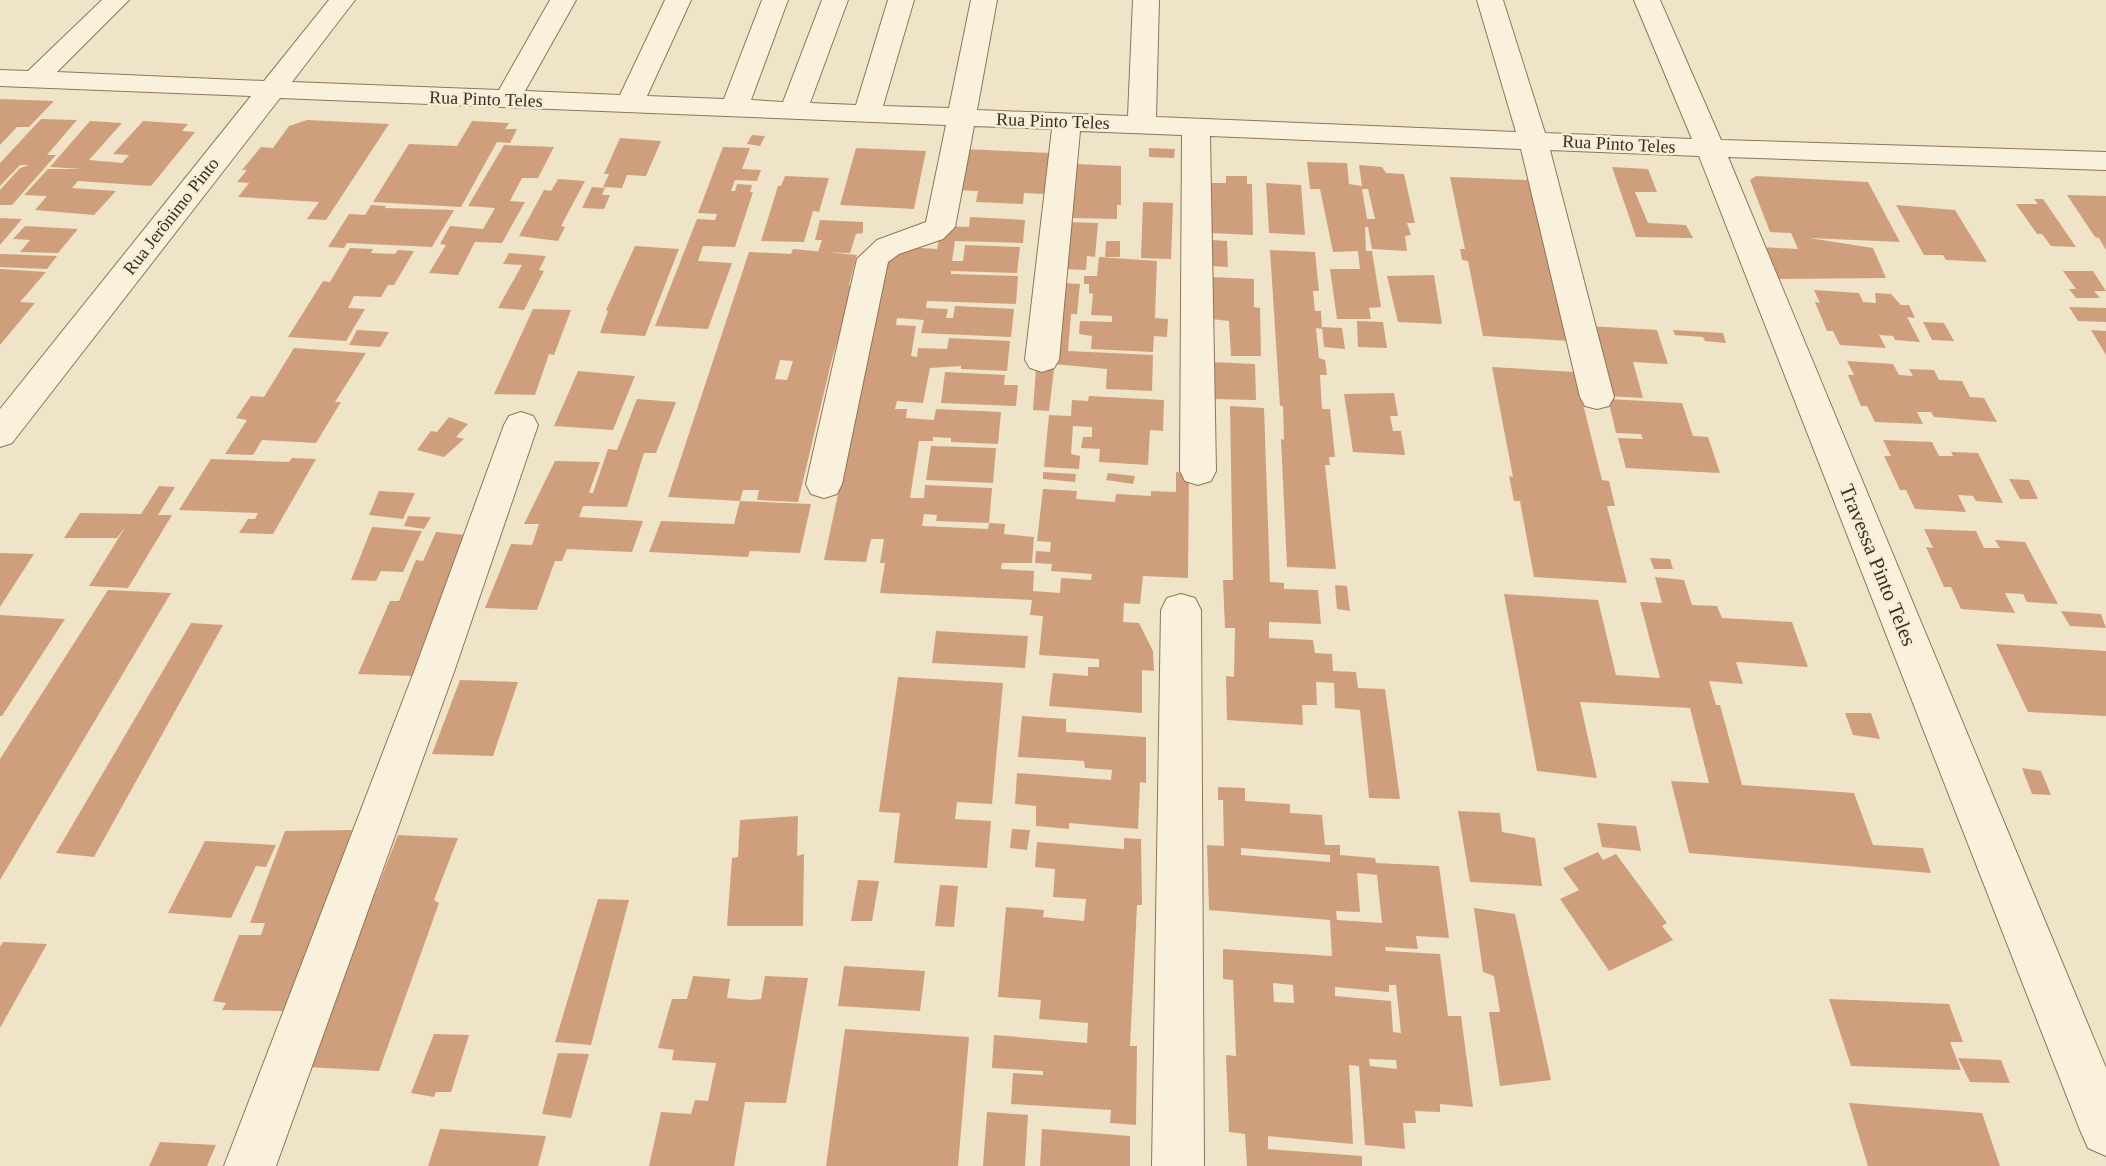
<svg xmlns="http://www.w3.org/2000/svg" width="2106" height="1166" font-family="Georgia,serif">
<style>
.building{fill:#cf9f7d;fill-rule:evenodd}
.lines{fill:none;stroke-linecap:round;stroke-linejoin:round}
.minor-casing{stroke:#8d765c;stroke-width:2}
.minor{fill:#faf1dc;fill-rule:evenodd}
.labels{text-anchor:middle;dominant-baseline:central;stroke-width:5;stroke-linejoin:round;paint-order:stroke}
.far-street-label{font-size:18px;fill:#3d2e20;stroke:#f7eed8}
.street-label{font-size:21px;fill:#3d2e20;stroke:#f7eed8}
</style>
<rect width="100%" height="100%" fill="#f0e4c8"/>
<path class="building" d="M0,99L54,101L29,127H17L0,145Z
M41,119L77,120L47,155H56L12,205H0V190L20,168L29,165H20L0,186V163Z
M307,120L389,124L326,220L307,219L319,202L238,197L249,183L237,182L247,170H242L261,147L273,148L289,126Z
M90,121L122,123L89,160L122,163L129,155L113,154L143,121L188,124L182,131L195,132L151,186L78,181L72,188L116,191L94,215L35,210L47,196L24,195L48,169H82L50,167Z
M472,121L509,123L505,129H517L510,143L497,142L461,207L373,202L409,144L457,146Z
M752,135L765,136L760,146L747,144Z
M620,138L661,141L646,176L627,175L622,188L603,187L609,174H604Z
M504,145L554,147L538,178H522L510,201L525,202L502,243L475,242L458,275L429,273L446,245L440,244L450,226L483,229L495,208L468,206Z
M723,147L750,148L742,169L761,170L757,181L735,180L731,191H735L737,184L752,185L750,192H753L735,247L703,246L698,261L732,263L708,329L655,326L697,219L715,220L717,214L698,213Z
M856,148L926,151L914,209L840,205Z
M1149,148L1175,149L1174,158L1149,157Z
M963,149L1050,153L1045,194L1024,193L1023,204L976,202L978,191L955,190Z
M1307,162L1347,163L1349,184L1362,186L1359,165L1382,167L1386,173L1404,174L1415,223H1407L1411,235L1405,236L1407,251L1372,249L1368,227H1365L1366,251H1372L1381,307L1369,308L1371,319H1337L1330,269H1360L1358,251L1333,252L1320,189H1310ZM1362,189H1368L1375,219H1367Z
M1076,164L1121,166V205H1117V219L1072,218Z
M1612,167L1648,169L1657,192H1635L1648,223L1686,225L1693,238L1636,237Z
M785,176L829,178L819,212L813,211L804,242L761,241L778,186H781Z
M1226,176H1247V184H1252L1253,235L1211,233L1209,183H1226Z
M1756,176L1868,182L1900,242L1809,238L1873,248L1886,278L1773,279L1759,247L1798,249L1791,233L1770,232L1750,180Z
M1450,177L1528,180L1570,341L1483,336L1468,261L1462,260L1460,249H1465Z
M558,179L585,181L561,226L565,227L558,241L519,236L544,190L551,191Z
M1266,183L1301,185L1305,235L1269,233Z
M592,187L605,188L602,195H610L604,209L582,208Z
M2067,195L2106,196V250L2099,238L2095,237Z
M2034,199H2043L2076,247L2051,246L2042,234H2037L2016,204H2038Z
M1143,202L1173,203L1171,259L1141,258Z
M371,205L386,206L385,208L454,210L432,247L347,243L344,248L328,247L349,214L365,215Z
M1896,205L1955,210L1987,262L1946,260L1943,255H1924Z
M970,217L1025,220L1023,243L955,241L952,261H963L965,245L1020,247L1017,273L951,271V274L1018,276L1016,304L927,301L926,308L948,309L946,318H953L955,306L1014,309L1011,337L921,333L924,320L897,318L896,325L916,326L911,356L917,357L918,348L947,349L949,338L1010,341L1007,371L961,369V366L930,368L923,403L897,401L895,409H907L906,418L934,420L936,409L1001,412L998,444L951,442V438L933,437V441H919L910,498H924L925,485L992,488L989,523L936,521L937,515L924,514L922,526L988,529L989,523L1005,524L1004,534L1034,537L1032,563H1002L1001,569L1034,571L1033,591L1060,593L1061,578L1091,580L1092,574L1051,571L1052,564L1035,563L1036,551L1050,552L1051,542L1037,541L1043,489L1077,491L1076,499L1115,502L1116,494L1151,496V491L1176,492V472L1189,473L1188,578L1143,576L1140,604L1124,603L1123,622L1139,623L1153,651L1154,671L1142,670V713L1049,706L1053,673L1088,676V667H1099V659L1039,655L1043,616L1030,615L1032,600L880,593L885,563H880L884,539H871L866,562L824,560L891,246L937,249L942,226L969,227Z
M0,218L22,219L0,245Z
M820,220L863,222V233L856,234L850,253L818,252L822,240H815Z
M1068,222L1098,223L1095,257L1087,256L1086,270L1063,269Z
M25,226L78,229L58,253L20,252L30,240L13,239Z
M1211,240L1227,241L1228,267L1211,266Z
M1106,241H1120V257H1105Z
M635,246L679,249L645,336L600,333L608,311L606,310Z
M350,248L373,249L371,253L395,254L398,250L414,251L394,285H388L381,297L354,296L348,308L365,309L346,341L288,337L323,281L330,282Z
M793,249L857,255L849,285H854L831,363L798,502L757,500L759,490H743L740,501L668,497L749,252L791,254ZM780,360L793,361L787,380L775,379Z
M1270,250L1315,252L1319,291H1313L1315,311H1321L1322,329L1316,328L1319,358L1325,360L1327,375H1320L1322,409H1330L1335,457H1329L1330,465H1325L1336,569L1287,567L1281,439L1284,440L1283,406H1280Z
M509,253L546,256L539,270L544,271L524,310L498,308L522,265L503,264Z
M0,254L57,256L47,269L0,267Z
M1099,257L1157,261L1155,318L1168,319L1167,337L1154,336L1153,352L1091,349L1092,336L1079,334L1080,321L1112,322V316L1091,315L1093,294L1089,293V284H1084V276H1097Z
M0,269L46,272L20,302L35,303L0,345Z
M2063,271H2093L2106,291H2094L2100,298H2076L2069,289H2076Z
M1434,275L1442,324L1398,322L1387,276Z
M1211,277L1254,279V307L1260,308L1261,356H1231L1229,321L1211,319Z
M1062,283L1080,284L1077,314H1071L1068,351L1153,355L1152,391L1106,389L1107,369L1054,364Z
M1814,290L1859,293L1863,302L1876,303L1875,293L1891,294L1901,305H1909L1915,318L1907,317L1920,342L1895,340L1893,336L1879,335L1886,348L1840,345L1833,331H1827L1815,302L1820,303Z
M2069,307L2106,308V322L2078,321Z
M533,309L571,310L554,355L549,354L535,395L494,394Z
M1357,321L1383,322L1387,348L1358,347Z
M1923,322L1944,323L1954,341L1932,340Z
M1588,326L1657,330L1668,364L1633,362L1643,398L1607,396Z
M1322,327L1342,328L1345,349L1324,347Z
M357,330L389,332L380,347L349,345Z
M1673,330L1723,333L1726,343L1705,341L1703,337L1675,335Z
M2091,330L2106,331V355Z
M294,348L366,353L335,402H341L316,443L262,440L253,455L225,454L247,420L236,418L251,396L264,397Z
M1847,361L1893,364L1899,375L1913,376L1909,369L1934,370L1939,380L1962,381L1970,397L1984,398L1997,422L1934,417L1931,412H1917L1923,424L1875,422L1867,406H1861L1848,375H1854Z
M1212,362L1255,364L1256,400L1212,399Z
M1492,367L1575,372L1602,480L1609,481L1615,506H1607L1627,583L1534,577L1520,501H1514L1509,476L1513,477Z
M1036,368L1054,369L1049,411L1033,410Z
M578,371L635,376L613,430L554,426Z
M945,372L1005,375L1004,385H1018L1016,406L941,403Z
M1394,393L1398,416H1390L1393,431H1401L1405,455L1353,452L1344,394Z
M1089,396L1164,400L1163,431L1150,430L1148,465L1099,462L1100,449L1081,448L1083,437H1092V427L1073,426L1071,454L1080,456L1079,469L1044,467L1049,415L1071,416L1072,400L1088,401Z
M637,399L676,402L656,453H644L627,507L583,506L579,517L643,521L632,552L567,549L562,561H555L537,610L485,608L511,544L532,545L539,524H524L555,461L600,462L589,493H593L608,449L617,450Z
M1608,399L1682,403L1693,436L1708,437L1720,473L1626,468L1618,438L1643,439L1641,434L1616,433Z
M1230,406L1264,408L1270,582L1284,583V589L1318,590L1321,624L1269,622V638L1313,640L1315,653L1332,654L1333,671L1356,672L1358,688L1385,689L1400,799L1369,798L1360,710L1335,708L1334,683L1316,682L1317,705H1302L1303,725L1227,720L1226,676L1234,677L1235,628H1225L1223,580H1233Z
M449,417L468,424L456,437L464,439L444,457L417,450L431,431L437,432Z
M1883,440L1932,442L1939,456H1953L1951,452L1978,453L2003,503L1976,501L1973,496L1958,495L1966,512L1915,509L1906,490H1900L1884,456H1891Z
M931,446L996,448L993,483L926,480Z
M292,458L316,459L273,534L239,533L248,519H255L258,513L179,510L211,459L289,462Z
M1043,472L1076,474L1075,482L1043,479Z
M1108,473L1135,476L1133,484L1106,480Z
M2009,479L2029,480L2038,499H2020Z
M159,486L175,487L158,515H172L128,588L89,586L126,526L117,538H64L80,513L141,514Z
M379,491L415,493L403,519L369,515Z
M740,501L811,504L800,553L750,551L748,557L649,552L661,521L734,524Z
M408,516L431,517L424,529L404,526Z
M372,527L422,531L403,572L381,571L376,581L351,580Z
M1924,529L1976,531L1984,548H2000L1995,540L2025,542L2058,604L2027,602L2023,594L2005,593L2015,613L1961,609L1951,587H1944L1926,547L1933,548Z
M436,532L476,536L415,676L358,674L390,601H399L416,560L423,561Z
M0,553L34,554L0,607Z
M1650,558L1670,559L1673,569H1654Z
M1655,577L1684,580L1692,605L1717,606L1722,618L1792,622L1808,667L1736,662L1743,684L1709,681L1716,705H1720L1742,785L1854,793L1873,845L1923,848L1931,873L1689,853L1671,781L1709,783L1690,708L1580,702L1597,778L1537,771L1504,594L1598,600L1616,675L1660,678L1640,602L1662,603Z
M1335,585L1347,586L1350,611L1337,609Z
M108,590L171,593L0,880V759Z
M2061,611L2101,614L2106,628L2070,626Z
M0,615L65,619L2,716H0Z
M191,623L223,625L94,857L56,853Z
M936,631L1028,636L1025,668L932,663Z
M1996,644L2106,651V716L2028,712Z
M898,677L1003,683L992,804L957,802L955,819L991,821L987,868L894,863L900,813L879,812Z
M460,680L518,682L493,756L432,754Z
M1845,713H1871L1880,739L1853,735Z
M1022,716L1066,719V732L1146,737V783L1140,782L1138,829L1069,823V829L1036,826V806L1015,804L1017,773L1111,780L1112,770L1085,768L1084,761L1018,757Z
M2022,768L2041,771L2051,795L2032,794Z
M1218,787L1245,788V801L1290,804V813L1322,815L1325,845H1340V855L1375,858L1376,863L1439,866L1449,938L1416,936L1418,949L1385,947L1386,951L1440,954L1448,1016H1461L1473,1107L1440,1104V1112L1415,1111L1416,1123H1403L1405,1149L1365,1145L1359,1066L1349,1065L1353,1144L1268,1136V1149L1362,1156V1166H1247L1245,1134L1229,1132L1226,1055L1236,1056L1233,980L1223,979V949L1332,956L1330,920L1209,910L1207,845L1224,846L1223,800H1218ZM1241,848L1330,855V862L1241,855ZM1357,873L1377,875L1382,923L1337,920L1336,911L1360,912ZM1273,983L1293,985L1294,1003L1274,1002ZM1389,985H1396L1401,1033L1393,1032L1391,1001L1335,996V987L1389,992ZM1369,1059L1396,1060L1397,1069L1370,1066Z
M1458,811L1500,813L1502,832L1535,838L1542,886L1470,882Z
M798,816L797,856L804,854L803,926H727L732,858L738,857L740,820Z
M1597,823L1636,826L1641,851L1602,847Z
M1012,829L1030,830L1027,850L1010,848Z
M352,830L320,922L285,1011L222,1010L226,1003L213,1001L239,935H261L265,923H250L285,831Z
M398,835L458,838L434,900L439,903L379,1071L307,1067Z
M1124,838L1141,839L1142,905H1137L1130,1046H1137L1136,1125L1110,1123L1111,1110L1011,1104L1013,1073L1043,1075V1071L992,1068L994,1035L1087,1043L1088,1023L1039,1019L1041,1000L998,997L1006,907L1044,910L1043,917L1084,921L1086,899L1053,897L1055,869L1035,867L1037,842L1124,849Z
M205,841L276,845L266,867L256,866L231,918L168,913Z
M1598,852L1603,860L1616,854L1667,923L1662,926L1673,940L1609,971L1560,899L1579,890L1563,868Z
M858,880L879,881L872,921H851Z
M940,885L958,886L954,927L935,926Z
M598,899L629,900L591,1045L555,1042Z
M1474,908L1515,914L1551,1080L1500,1086L1489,1012H1500L1494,976L1483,972Z
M3,942L47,944L0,1028V947Z
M844,966L925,971L920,1011L838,1006Z
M693,976L730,979L727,998L750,1000L761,999L765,976L808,978L786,1103L745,1102L734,1166H649L661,1112L691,1114L695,1100L708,1101L716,1063L672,1060L674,1050L658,1048L672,999H687Z
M1829,999L1949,1004L1963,1042H1950L1961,1070L1851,1066Z
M845,1029L969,1037L958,1166H826Z
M434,1034L469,1035L451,1092H436L434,1097L411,1093Z
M558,1053L589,1054L571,1118L542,1114Z
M1958,1058L2001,1060L2010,1083L1970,1082Z
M1849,1103L1982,1113L2000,1166H1868Z
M987,1112L1028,1115L1025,1166H983Z
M440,1129L546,1136L538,1166H428Z
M1042,1129L1130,1136V1166H1040Z
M160,1142L216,1145L207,1166H149Z"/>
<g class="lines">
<defs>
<path id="minor" d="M102,0H129L57,72L264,81L329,0H355L292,82L499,90L550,0H576L525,91L620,95L665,0H691L647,96L724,99L762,0H788L751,100L783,102L822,0H848L810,103L856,105L888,0H914L883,106L949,108L971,0H997L977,110L1128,116L1133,0H1159L1156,117L1516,132L1477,0H1503L1545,133L1692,139L1634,0H1660L1721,140L2106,152V170L1728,157L2106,1068V1156L2088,1148L2080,1130L1699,156L1550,150L1614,397L1609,406L1597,409L1585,406L1580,397L1521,149L1210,136L1216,471L1211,481L1198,485L1185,481L1180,471L1182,135L1080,131L1059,360L1054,368L1042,372L1030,368L1025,360L1052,129L974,126L955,227L943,239L899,254L888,262L842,484L837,494L824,498L811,494L806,484L857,259L877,240L926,222L946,125L280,98L12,443L0,447V409L251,96L0,86V70L28,71Z
M521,412L533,416L538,425L455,669L276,1166H224L415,669L504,425L509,416Z
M1181,594L1195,598L1201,610L1204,1166H1152L1161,610L1167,598Z"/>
</defs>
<use href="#minor" class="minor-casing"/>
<use href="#minor" class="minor"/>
</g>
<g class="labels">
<g class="far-street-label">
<text transform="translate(486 99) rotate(2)">Rua Pinto Teles</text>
<text transform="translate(1053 121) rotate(2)">Rua Pinto Teles</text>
<text transform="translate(1619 144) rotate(3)">Rua Pinto Teles</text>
<text transform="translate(171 216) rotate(-52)">Rua Jerônimo Pinto</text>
</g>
<g class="street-label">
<text transform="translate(1878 565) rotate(68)">Travessa Pinto Teles</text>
</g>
</g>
</svg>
